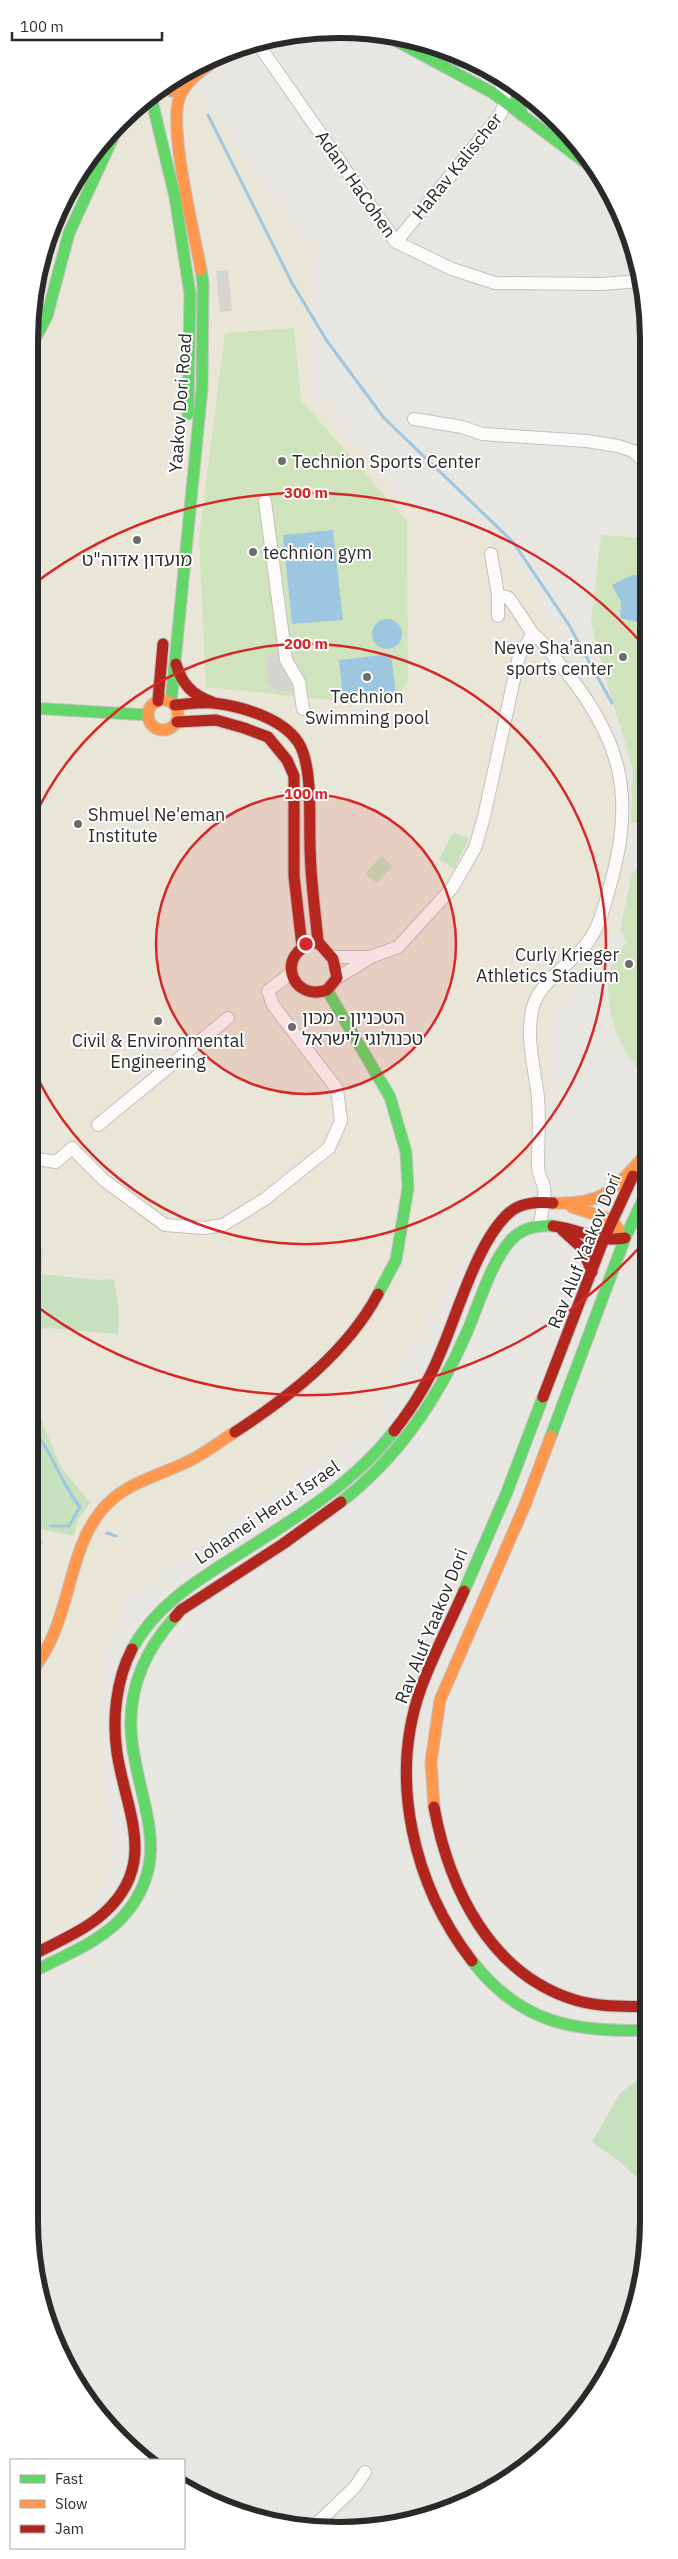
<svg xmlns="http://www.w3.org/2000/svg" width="678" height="2559" font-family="'IBM Plex Sans','Noto Sans Hebrew',sans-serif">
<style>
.education{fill:#e9e6d7}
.green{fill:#c7e0be}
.pitch{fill:#cfe3bc}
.plaza{fill:#d6d4cf}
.water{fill:#9dc6e1}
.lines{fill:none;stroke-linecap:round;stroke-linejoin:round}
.stream{stroke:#9dc6e1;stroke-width:3}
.street-casing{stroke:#c2c1c0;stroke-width:14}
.fast-casing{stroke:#c2c1c0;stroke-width:13}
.slow-casing{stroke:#c2c1c0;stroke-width:13}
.jam-casing{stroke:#c2c1c0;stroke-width:13}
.street{stroke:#fcfbfa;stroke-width:12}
.fast{stroke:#63d668;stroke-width:11}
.slow{stroke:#ff974d;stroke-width:11}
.jam{stroke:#b3261e;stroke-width:11}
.ring{fill:none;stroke:#d62828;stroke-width:2.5}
.poi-dot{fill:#6c6c6a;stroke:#fff;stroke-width:2}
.labels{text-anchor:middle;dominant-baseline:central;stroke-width:4;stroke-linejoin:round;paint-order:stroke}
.street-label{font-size:18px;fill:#2a2a2a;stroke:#fff}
.poi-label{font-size:18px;fill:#2a2a2a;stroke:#fff;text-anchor:start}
.rim{fill:none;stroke:#2a2a2a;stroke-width:6}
.centre{fill:#d62828;stroke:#fff;stroke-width:2.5}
.ring-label{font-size:15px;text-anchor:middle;font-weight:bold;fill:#d62828;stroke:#fff;stroke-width:4;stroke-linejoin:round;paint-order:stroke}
</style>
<rect width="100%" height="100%" fill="#e8e6e1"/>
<path class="education" d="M187,75L311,255L312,396L404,500L505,543L606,709L626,763L629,805L627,871L621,912L599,958L580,984L556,1010L551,1044V1065L544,1135L527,1191L502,1207L459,1262L379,1405L337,1446L126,1598L98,1678L105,1783L115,1837L109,1879L82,1910L48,1939L29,1949L31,298L70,184L150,93Z"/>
<path class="green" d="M453,833L469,838L454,869L439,859Z
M381,856L393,866L377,883L365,874Z
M30,1248L43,1249L41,1274L98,1280L114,1279L119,1314L118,1334L48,1328L30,1331Z
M30,1394L61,1467L90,1503L78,1519L74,1536L30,1527Z
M30,1537L44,1541L30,1567Z
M647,2073V2187L620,2162L592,2142L620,2093Z"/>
<path class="pitch" d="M294,328L301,400L407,521L408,682L397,696L339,701L206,687L199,537L225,333Z
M601,535L647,538V823H631L633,769L609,690L591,623Z
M647,864V1075C615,1054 598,990 615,956C618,951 623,946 627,942L620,931L632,873Z"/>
<path class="plaza" d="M228,270L232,311L220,312L216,271Z
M278,651L299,682L293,690L278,692L268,684L266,661L271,653Z"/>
<path class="water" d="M333,530L343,620L292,624L283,535Z
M632,575L647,576L645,624L620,618L621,602L612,585Z
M372 634a15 15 0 1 1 30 0a15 15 0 1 1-30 0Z
M391,654L396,694L343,699L339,660Z"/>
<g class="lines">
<path class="stream" d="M208,115L292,283L327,341L384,418L513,542L569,625L612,703
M30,1426C52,1450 60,1482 80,1507L69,1526H51
M39,1524H40
M107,1533L116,1536"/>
<defs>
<path id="street" d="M256,41L396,242L452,269L495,283L602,284L641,281
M500,78L505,102
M396,242L500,115L508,95
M414,419L462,427L482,434L587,441L618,446L633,451L647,464
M265,501L286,660L299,682L303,709
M491,554L498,595
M498,616V595L509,598L533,634
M332,957H370
M337,978L373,956L398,947L452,888L475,848L484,817L519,656L533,634C546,644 553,656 563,668C620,737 636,795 611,882C605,903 601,924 588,942C571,965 537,982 532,1011C526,1041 535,1069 538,1098C540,1121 538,1143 538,1166C538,1175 542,1180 544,1187C546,1198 541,1214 540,1225
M98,1125L228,1018
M30,1164L38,1159L56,1162L72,1148L105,1181L165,1225L204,1228L223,1225L265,1199L329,1148L341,1121L337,1089L273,1005L268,991L291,973
M312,2528L355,2487L365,2472"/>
<path id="fast" d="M380,32L493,93L594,169
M516,89V99L523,116
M150,93L175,197L190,294L188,414
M31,347L47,316L69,233L116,131
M171,702L202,388L203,284L201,270
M31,708L148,715
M327,990L390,1097L406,1152L408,1188L396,1260L378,1294
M551,1436L625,1238L647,1191
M341,1502C399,1457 438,1399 467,1332C479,1304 491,1262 511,1240C522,1228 537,1225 553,1226
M464,1591L507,1492L543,1397
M132,1649C157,1603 200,1579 242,1552C297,1517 354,1483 394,1431
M472,1961C519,2022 573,2033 647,2030
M29,1974C62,1956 103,1942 127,1912C176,1852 134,1795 131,1730C129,1687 146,1649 175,1617"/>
<path id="slow" d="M166,85L171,91H175L188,82
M201,270C194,232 169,131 179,99C185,81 202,70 216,60
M148 715a15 15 0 1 1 30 0a15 15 0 1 1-30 0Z
M553,1203C605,1205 614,1189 646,1154
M572,1207L612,1220L619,1230
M30,1673C72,1625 65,1555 101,1511C125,1481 161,1476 193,1459C208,1451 221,1441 235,1432
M434,1807L431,1762L440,1700L525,1505L551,1436"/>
<path id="jam" d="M176,664C182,684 192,695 212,702
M158,701L163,644
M175,705C187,704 201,702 213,703C241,706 282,718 298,742C313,765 309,816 310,843C310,876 315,909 318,942
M177,722L216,720L244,728L268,737L287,760L294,776V876L302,946
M318,942L333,959L337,978L327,990C291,1003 273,951 318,942Z
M553,1226C580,1229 598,1243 625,1238
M562,1230L582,1248L592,1272
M543,1397L603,1241L633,1176
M394,1431C412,1408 428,1383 439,1356C457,1316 477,1240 510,1212C522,1202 538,1202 553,1203
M235,1432C289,1397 347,1352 378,1294
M464,1591C450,1623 433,1655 421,1688C388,1780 414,1886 472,1961
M175,1617L181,1610L283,1544L341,1502
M434,1807C449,1888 490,1974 575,2000C598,2007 623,2006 647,2007
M29,1957C54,1943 83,1932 104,1913C159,1863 126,1812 117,1753C112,1719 116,1680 132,1649"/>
</defs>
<use href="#street" class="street-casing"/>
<use href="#fast" class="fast-casing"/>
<use href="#slow" class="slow-casing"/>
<use href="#jam" class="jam-casing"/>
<use href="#street" class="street"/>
<use href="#fast" class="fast"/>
<use href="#slow" class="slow"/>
<use href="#jam" class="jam"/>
</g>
<circle cx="306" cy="944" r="150" fill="#d62828" fill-opacity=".12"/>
<g class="ring">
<circle cx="306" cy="944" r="150"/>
<path d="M31 824A300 300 0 1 1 31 1064"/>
<path d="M646 1240A451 451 0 0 1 31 1302M31 586A451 451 0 0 1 646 648"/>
</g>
<g class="poi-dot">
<circle cx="282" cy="461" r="5"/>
<circle cx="137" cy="540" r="5"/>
<circle cx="253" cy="552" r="5"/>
<circle cx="623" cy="657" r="5"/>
<circle cx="367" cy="677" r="5"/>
<circle cx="78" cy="824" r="5"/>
<circle cx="629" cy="964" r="5"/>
<circle cx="158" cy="1021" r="5"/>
<circle cx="292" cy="1027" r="5"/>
</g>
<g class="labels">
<g class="street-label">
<text transform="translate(457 166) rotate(-51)">HaRav Kalischer</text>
<text transform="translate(356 184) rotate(55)">Adam HaCohen</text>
<text transform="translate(180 403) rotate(-86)">Yaakov Dori Road</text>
<text transform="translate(584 1251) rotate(-68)">Rav Aluf Yaakov Dori</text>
<text transform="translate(267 1512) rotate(-34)">Lohamei Herut Israel</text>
<text transform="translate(431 1626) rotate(-68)">Rav Aluf Yaakov Dori</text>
</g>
<g class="poi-label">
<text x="292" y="461">Technion Sports Center</text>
<text x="263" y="552">technion gym</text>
<text x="137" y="559" text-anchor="middle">מועדון אדוה"ט</text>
<text x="613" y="647" text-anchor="end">Neve Sha'anan<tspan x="613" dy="21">sports center</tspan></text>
<text x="367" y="696" text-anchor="middle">Technion<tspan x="367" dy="21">Swimming pool</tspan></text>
<text x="88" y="814">Shmuel Ne'eman<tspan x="88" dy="21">Institute</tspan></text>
<text x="619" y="954" text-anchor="end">Curly Krieger<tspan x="619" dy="21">Athletics Stadium</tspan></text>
<text x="302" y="1017">הטכניון - מכון<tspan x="302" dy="21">טכנולוגי לישראל</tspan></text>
<text x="158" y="1040" text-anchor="middle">Civil &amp; Environmental<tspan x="158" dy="21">Engineering</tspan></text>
</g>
</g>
<path d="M0 0H678V2559H0ZM339 38H339A301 301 0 0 1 640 339V2221A301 301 0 0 1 339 2522H339A301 301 0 0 1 38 2221V339A301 301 0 0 1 339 38Z" fill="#fff" fill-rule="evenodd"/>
<path class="rim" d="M339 38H339A301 301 0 0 1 640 339V2221A301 301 0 0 1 339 2522H339A301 301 0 0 1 38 2221V339A301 301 0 0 1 339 38Z"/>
<circle cx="306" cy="944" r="8" class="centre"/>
<g class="ring-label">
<text x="306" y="498">300 m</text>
<text x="306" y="649">200 m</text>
<text x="306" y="799">100 m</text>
</g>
<rect x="10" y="2459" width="175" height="90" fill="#ffffff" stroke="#aaaaaa"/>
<rect x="20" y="2475" width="25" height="8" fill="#63d668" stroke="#aaaaaa"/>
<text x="55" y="2484" font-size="15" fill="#2a2a2a">Fast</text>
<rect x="20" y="2500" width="25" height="8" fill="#ff974d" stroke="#aaaaaa"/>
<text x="55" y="2509" font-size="15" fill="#2a2a2a">Slow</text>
<rect x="20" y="2525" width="25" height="8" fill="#b3261e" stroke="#aaaaaa"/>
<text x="55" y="2534" font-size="15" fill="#2a2a2a">Jam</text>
<path d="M12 32v8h150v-8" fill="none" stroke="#2a2a2a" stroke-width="2.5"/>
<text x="20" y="32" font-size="15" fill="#2a2a2a" stroke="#ffffff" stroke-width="4" paint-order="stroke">100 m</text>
</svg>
